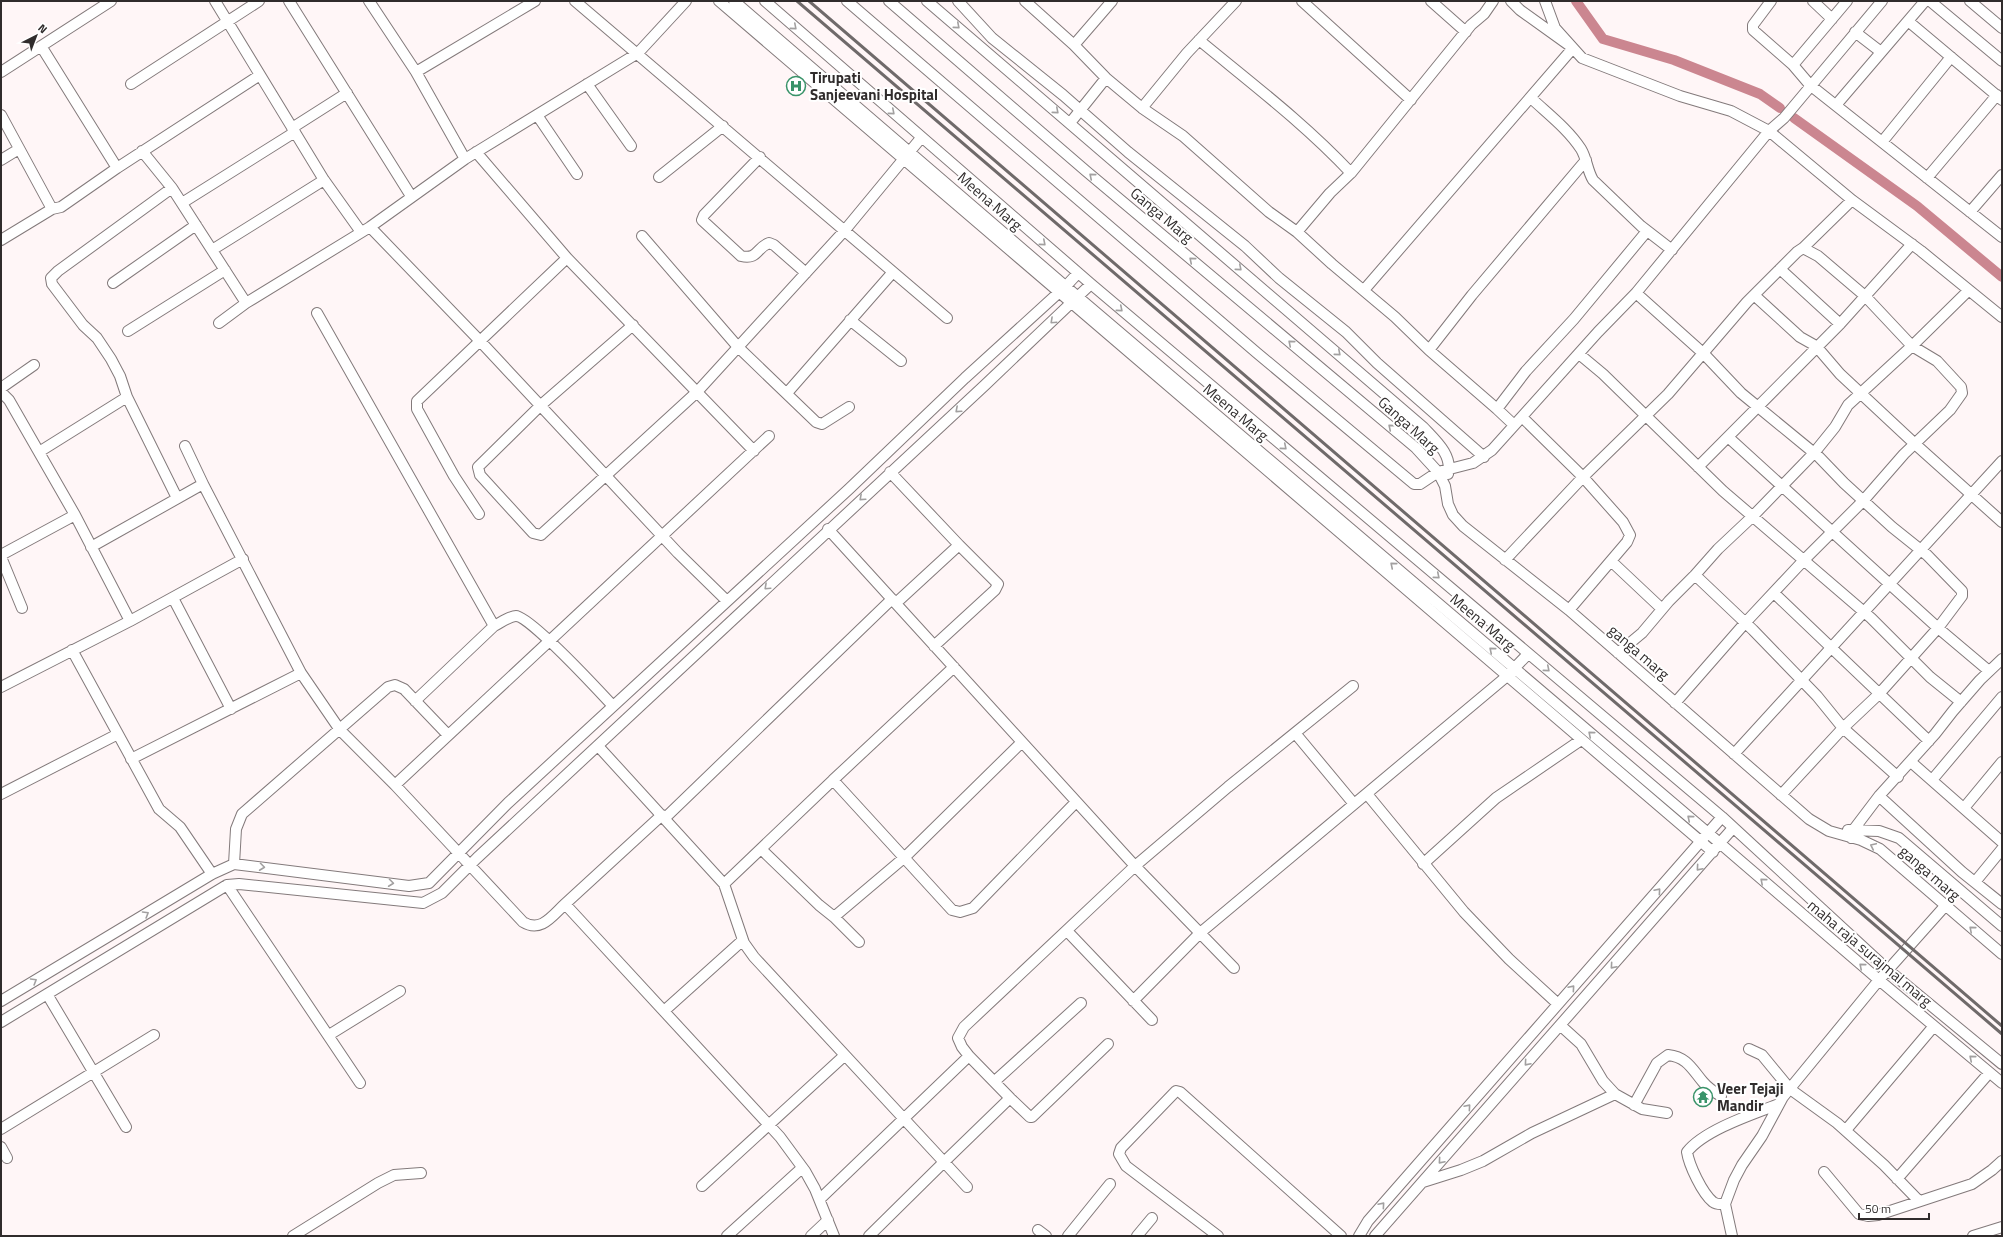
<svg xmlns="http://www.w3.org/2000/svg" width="2003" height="1237" font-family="'Titillium Web',sans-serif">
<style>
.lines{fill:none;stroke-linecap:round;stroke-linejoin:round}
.canal{stroke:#cb8690;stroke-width:10}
.minor-casing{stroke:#837a7b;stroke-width:12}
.minor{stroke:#fff;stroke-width:10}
.rail{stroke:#6f6a6a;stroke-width:3}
.oneway{stroke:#a2a0a0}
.labels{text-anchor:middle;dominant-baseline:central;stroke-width:4;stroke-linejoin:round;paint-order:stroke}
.poi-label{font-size:15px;font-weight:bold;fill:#302c2c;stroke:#fff;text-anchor:start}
.street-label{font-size:15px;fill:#302c2c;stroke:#fff}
</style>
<rect width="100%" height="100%" fill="#fff6f7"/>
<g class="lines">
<path class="canal" d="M1576,1L1603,39L1674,60L1760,94L1780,108
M1794,118L1917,206L2002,277"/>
<defs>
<path id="minor" d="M215,1L324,180L361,232
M289,1L411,196
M369,1L416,72L465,159
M575,1L947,318
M719,1L1713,852
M734,1L1078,297L1708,833L1879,980L2002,1083
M765,1L1091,284L1722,817L1888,970L2002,1064
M847,1L1257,353L1414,484H1420L1438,472L1473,463L1492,450L1598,332L1636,293L1769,131L1784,118L1882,1
M889,1L1086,171L1416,448L1438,472L1445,486L1448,504L1453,515L1463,526L1569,610L1809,819L1829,831L1861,840L1880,849L2002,954
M927,1L1423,427C1435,440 1453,455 1448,474
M958,1L992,38L1063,95L1128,152L1245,246L1279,278L1346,332L1377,363L1484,457
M1025,1L1074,45L1106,78L1142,108L1183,136L1269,212L1297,232L1332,264L1395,317L1429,350L1497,409L1514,425
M1302,1L1411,100
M1431,1L1466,32
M1545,1L1555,28L1582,58L1680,96L1731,111L1769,131L1852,200L1921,251L2002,317
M1771,1L1753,25V30L1793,65
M1813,1L1832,19
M1847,1L1793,65L1810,85L2002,237
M1930,1L2002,61
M1970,1L2002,28
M1908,21L2002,100
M1855,32L1881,52
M1199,40C1251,83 1304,123 1351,173
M1074,45L1112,1
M41,46L117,168
M1,72L111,1
M416,72L535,1
M131,84L259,1
M587,84L631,146
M1531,98C1548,114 1568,129 1581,149C1587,159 1587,170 1593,180L1641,226L1672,250
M1836,105L1925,1
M1142,108L1187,53L1236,1
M1,115L52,209L1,240
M537,115L577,174
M1070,123L1106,78
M292,128L347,93
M1882,142L1951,57
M142,151L172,188L246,303
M476,152L567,258
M760,157L704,215L702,220L741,256C758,260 756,248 769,243L774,245L806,273
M1,160L19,149
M659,177L723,126
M1927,178L1997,95
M172,188L58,271L51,278L52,284L83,325L97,338L111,359L120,376L127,397L177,498
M182,203L295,132
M52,209L61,207L117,168L260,75
M1970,212L2002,175
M370,227L480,341L678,553L727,601
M1297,232L1330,193L1351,173L1471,25L1484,14L1493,1
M642,236L738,347L816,422L822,424L849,407
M1803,248L1852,200
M212,250L324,180
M1780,269L1840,324
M113,283L196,225
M1364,290L1573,48L1520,10L1511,1
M1636,293L1704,354L1741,393L1819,457L1844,483L1892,527L1927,555L1962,591V596L1938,628L1879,694L1843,728L1781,795
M1754,295L1800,337L1816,346L1840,374L1915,444L2002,522
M317,313L494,626L415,701
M850,320L901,361
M219,323L246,303L370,227L465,159L638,53L686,1
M633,325L541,405L478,467L480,475L533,533L541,535L543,533L697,392L845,230L921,138
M128,331L225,270
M1429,350L1472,295L1586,160
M1579,354L1603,374L1723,491L1871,618L1930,677L1961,702
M1,388L34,365
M1,392L9,400L75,515
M787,393L893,272
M1497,409L1526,371L1574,319L1647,231
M1522,417L1583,477L1623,522L1630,535L1627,542L1569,610
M1728,437L1938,628L1989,671
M185,446L203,484
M39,452L127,397
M1698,467L1840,324L1912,244
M890,472L959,545L896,603
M479,514L454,476L417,409V401L567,258L754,451
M828,529L1135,866L1228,787L1353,686
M91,547L203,484L301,673L340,730L395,785L523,922C541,933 552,916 565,904L780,1137L805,1171L815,1189L834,1236
M1,555L75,515L130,621L1,687
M1,557L22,608
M1505,560L1583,477L1668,394L1747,302L1797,252L1803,248L1818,256L1865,296L1912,346L1937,361L1961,387L1962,393L1950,410L1904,454L1863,501L1804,560L1745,623L1675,703
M1611,561L1662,609
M1695,575L1753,630L1817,696L1843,728L1898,777
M1774,593L1929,741
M173,598L231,709
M130,621L243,559
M494,626C500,623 510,616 516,616C530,616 600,692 613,706
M934,646L995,590L998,584L959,545
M72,650L159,809L180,827L212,874
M1618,653L1642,633L1669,601L1695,575L1718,549L1752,517L1814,453L1835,427L1848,405L1912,346L1969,290
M954,667L833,780L952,910L960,912L973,908L1076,802
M1295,733L1354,804
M598,746L724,884L744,943L754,957L944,1162L869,1236
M1734,754L2002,461
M131,759L301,673
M1911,762L2002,842
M1932,780L2002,697
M395,785L769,436
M1,794L118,734
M1367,794L1464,912L1509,959L1558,1004
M1879,796L1962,872L2002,904
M1964,808L2002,762
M665,818L892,599
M1848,830L1879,831L1899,838L2002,926
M1851,838L1854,829L1879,796L1935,734L1953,711L1980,680L2002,659
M761,849L819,905L834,917L905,857L1022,742
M234,864L236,829L242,814L388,687L395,685L404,689L448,735
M1423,864L1496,798L1581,740
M1975,882L2002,849
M724,884L833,780
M227,885L360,1083
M565,904L662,815
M834,917L859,942
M1068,932L1152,1020
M1234,968L1200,933L1506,677L1528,654
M47,994L126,1127
M1,1001L212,874L234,864L409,886L429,883L508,803L849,489L965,378L1066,286L1078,273
M664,1011L743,940
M1,1022L227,885L239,884L423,903L442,893L477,858L985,385L1091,284
M1560,1025L1581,1044L1603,1081L1615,1094L1642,1109L1667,1113
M329,1035L400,991
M1749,1049L1762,1055L1790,1089L1837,1123L1884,1165L1919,1201
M995,1081L1081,1003
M1010,1098L1030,1117H1032L1108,1044
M1634,1105L1657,1063L1668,1055C1687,1057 1692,1069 1703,1082C1708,1088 1714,1092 1721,1096
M1,1129L154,1035
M1846,1130L1934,1026
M1,1147L7,1158
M1824,1172L1859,1214L1868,1216L1878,1215L1972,1184L1992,1170L2002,1161
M1897,1179L1989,1073
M1423,1182L1461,1170L1483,1161L1532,1133L1615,1094
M702,1186L844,1056
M967,1187L944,1162L1010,1098L969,1056
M820,1199L969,1056L962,1047L958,1038L964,1027L1135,866L1200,933L1133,1001
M1725,1204C1721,1204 1717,1205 1713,1202C1702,1193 1689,1165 1687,1152C1704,1130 1753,1114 1779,1104
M1038,1230L1046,1236
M293,1236L378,1183L394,1175L421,1173
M727,1236L802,1168
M811,1236L828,1220
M1068,1236L1110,1184
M1137,1236L1152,1218
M1218,1236L1126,1166L1119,1154L1121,1148L1176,1091L1180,1092L1341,1236
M1359,1236L1368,1221L1722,817
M1375,1236L1733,828
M1732,1236L1725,1204L1734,1180L1742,1165L1762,1136L1783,1097L1879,980L1945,906
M1973,1236L2002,1227"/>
</defs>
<use href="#minor" class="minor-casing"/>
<use href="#minor" class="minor"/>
<path class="rail" d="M797,1L2002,1034
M809,1L2002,1026"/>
</g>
<defs><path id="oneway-chevron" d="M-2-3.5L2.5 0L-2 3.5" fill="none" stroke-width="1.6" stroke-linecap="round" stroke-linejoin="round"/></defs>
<g class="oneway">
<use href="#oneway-chevron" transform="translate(957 26) rotate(41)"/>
<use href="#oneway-chevron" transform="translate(794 27) rotate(41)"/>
<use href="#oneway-chevron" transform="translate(1056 111) rotate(41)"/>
<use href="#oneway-chevron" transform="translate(892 112) rotate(41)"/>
<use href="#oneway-chevron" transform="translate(1092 176) rotate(-140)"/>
<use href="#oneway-chevron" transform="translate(1043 243) rotate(41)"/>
<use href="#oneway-chevron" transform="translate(1192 260) rotate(-140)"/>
<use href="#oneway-chevron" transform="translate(1239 268) rotate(41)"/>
<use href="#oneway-chevron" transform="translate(1120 309) rotate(40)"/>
<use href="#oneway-chevron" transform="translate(1053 321) rotate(137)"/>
<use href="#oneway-chevron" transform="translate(1291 343) rotate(-140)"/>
<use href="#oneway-chevron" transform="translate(1338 353) rotate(41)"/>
<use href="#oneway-chevron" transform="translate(958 410) rotate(138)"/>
<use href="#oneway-chevron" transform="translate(1391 427) rotate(-140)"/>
<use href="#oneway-chevron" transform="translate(1284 447) rotate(40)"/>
<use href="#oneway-chevron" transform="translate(862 498) rotate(138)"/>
<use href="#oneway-chevron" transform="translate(1393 565) rotate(-140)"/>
<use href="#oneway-chevron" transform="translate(1437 576) rotate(40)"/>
<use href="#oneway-chevron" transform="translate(767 587) rotate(137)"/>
<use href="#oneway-chevron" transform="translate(1492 650) rotate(-140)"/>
<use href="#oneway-chevron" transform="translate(1547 669) rotate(40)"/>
<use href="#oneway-chevron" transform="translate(1591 734) rotate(-140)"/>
<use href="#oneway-chevron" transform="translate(1690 818) rotate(-140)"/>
<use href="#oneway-chevron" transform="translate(1873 846) rotate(-155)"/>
<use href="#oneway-chevron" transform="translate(262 867) rotate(7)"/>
<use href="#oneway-chevron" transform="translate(1699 868) rotate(131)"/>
<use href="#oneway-chevron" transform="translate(1763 881) rotate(-139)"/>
<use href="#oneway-chevron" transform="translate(391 883) rotate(7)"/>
<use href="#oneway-chevron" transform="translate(1658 891) rotate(-49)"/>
<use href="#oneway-chevron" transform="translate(146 914) rotate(-31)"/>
<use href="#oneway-chevron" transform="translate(1972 929) rotate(-139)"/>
<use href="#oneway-chevron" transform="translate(1613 966) rotate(131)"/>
<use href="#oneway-chevron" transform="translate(1862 966) rotate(-139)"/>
<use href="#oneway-chevron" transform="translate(34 981) rotate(-31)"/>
<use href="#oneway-chevron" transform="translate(1572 988) rotate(-49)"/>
<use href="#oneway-chevron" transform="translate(1972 1058) rotate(-140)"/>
<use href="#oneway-chevron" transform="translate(1527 1063) rotate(131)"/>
<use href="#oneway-chevron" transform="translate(1468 1107) rotate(-49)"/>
<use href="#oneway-chevron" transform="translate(1441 1161) rotate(131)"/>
<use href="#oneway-chevron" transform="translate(1382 1205) rotate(-49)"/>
</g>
<defs>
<symbol id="hospital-ring" viewBox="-11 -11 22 22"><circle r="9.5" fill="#fff" stroke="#399369" stroke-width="1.5"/><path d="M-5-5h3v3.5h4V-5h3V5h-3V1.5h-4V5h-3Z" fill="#399369"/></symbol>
<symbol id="temple-ring" viewBox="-11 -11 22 22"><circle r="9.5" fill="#fff" stroke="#399369" stroke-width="1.5"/><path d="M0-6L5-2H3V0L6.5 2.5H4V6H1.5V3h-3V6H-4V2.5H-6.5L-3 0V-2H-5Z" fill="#399369"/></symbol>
</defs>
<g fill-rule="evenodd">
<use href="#hospital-ring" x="785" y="75" width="22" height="22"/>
<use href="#temple-ring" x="1692" y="1086" width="22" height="22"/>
</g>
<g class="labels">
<g class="poi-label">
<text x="810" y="77">Tirupati<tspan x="810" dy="17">Sanjeevani Hospital</tspan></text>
<text x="1717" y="1088">Veer Tejaji<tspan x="1717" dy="17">Mandir</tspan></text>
</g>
<g class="street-label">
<text transform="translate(990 201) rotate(41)">Meena Marg</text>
<text transform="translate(1162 215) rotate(40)">Ganga Marg</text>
<text transform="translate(1236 412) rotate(40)">Meena Marg</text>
<text transform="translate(1409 425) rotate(42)">Ganga Marg</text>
<text transform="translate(1483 622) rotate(40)">Meena Marg</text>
<text transform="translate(1639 652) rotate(41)">ganga marg</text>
<text transform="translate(1930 873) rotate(41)">ganga marg</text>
<text transform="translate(1870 953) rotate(40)">maha raja surajmal marg</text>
</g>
</g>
<rect width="2003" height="1237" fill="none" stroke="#302c2c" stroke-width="4"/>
<g transform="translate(36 36) rotate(42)" stroke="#ffffff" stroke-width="3" paint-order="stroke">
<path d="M0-3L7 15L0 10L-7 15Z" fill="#302c2c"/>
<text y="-6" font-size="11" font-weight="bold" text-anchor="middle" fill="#302c2c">N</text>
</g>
<path d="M1859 1213v6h70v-6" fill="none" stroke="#302c2c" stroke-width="2"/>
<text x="1865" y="1213" font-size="12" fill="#302c2c" stroke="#ffffff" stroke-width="3" paint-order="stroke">50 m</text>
</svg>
